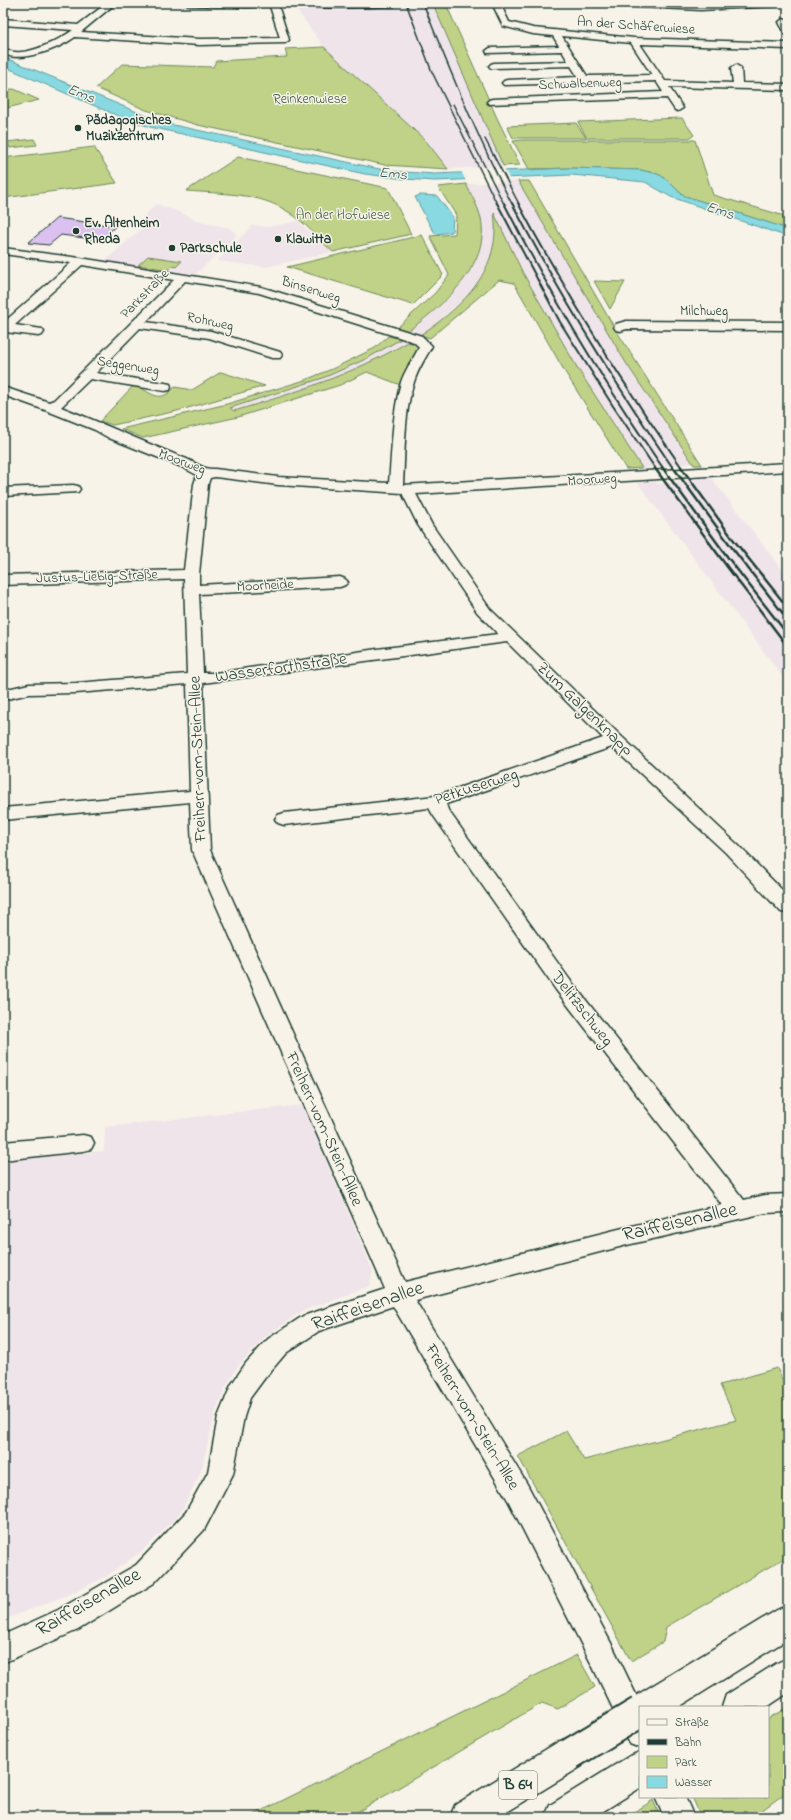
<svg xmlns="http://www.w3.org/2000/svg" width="791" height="1820" font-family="'Indie Flower',sans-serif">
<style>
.built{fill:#efe4ea}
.green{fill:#bfd287;stroke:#6f885e}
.water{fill:#88d9e2;stroke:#5e9b9c}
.pier{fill:#f7f3e8}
.building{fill:#dbc1f0;stroke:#1f3d34}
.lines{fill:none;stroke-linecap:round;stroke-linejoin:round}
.street-casing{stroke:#1f3d34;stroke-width:3}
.secondary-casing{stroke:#1f3d34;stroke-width:3}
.highway-casing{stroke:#1f3d34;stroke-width:3}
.street{fill:#f7f3e8;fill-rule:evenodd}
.secondary{fill:#f7f3e8;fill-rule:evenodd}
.highway{fill:#f7f3e8;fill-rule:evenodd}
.rail-far2{stroke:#1f3d34;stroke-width:1.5}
.rail-far1{stroke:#1f3d34;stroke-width:2}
.rail{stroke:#1f3d34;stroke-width:2.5}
.highway-bridge-casing{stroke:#1f3d34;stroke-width:34;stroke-linecap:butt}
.highway-bridge{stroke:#f7f3e8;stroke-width:30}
.poi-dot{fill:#1f3d34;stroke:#f7f3e8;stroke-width:1.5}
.labels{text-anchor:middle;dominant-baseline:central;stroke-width:3;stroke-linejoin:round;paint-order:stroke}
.far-street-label{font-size:14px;fill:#1f3d34;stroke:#f7f3e8}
.far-park-label{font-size:14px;fill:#3f5b45;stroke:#f7f3e8}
.far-poi-label{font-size:14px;font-weight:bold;fill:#1f3d34;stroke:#f7f3e8;text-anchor:start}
.far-water-label{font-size:15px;font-style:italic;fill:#345c57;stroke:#f7f3e8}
.shield{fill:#f7f3e8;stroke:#60746a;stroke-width:1}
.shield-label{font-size:16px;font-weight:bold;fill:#1f3d34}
.street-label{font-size:17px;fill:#1f3d34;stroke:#f7f3e8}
.near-street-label{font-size:20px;fill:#1f3d34;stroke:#f7f3e8}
</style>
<rect width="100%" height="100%" fill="#f7f3e8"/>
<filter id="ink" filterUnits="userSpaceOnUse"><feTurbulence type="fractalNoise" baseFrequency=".025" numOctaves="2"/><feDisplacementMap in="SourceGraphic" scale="8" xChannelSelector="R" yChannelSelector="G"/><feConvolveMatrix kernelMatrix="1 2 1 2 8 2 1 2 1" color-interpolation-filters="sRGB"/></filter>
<g filter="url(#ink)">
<path class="built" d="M293,5L359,8L434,6L503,166L448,169L426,141L324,47Z
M518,181L626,363L692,463L642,468L578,369L523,273L495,215L496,236L492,255L478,282L461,302L429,329L420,335L408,331L447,300L463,281L480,244L481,219L466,184Z
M157,204L189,216L196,221L230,228L237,235L196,274L105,261L149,222L145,215Z
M298,221L332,252L266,267L217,261L253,225L268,227Z
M401,339L408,342L372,362L330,381L234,411L230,407L278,394L346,368Z
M710,476L788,577V684L637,482L655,481L658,484L698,479L697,477Z
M302,1105L373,1271L369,1286L302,1311L265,1337L238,1366L225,1388L215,1413L201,1471L180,1514L142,1551L105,1577L74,1592L3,1620V1161L104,1151L105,1127Z"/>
<path class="green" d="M433,4H446L497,118L520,165L503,166Z
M324,47L426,141L448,169L385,165L198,125L146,110L96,88L122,64L213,67L216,61L287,57L285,49Z
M14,89L39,100L3,109V90Z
M682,118L694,135L690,138H587L578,122Z
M576,123L586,138H513L507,126Z
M34,139L37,145L10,148L7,142Z
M523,140H695L713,195L788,217V229L685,196C676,191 672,183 663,177C658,173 648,172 641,170L570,168L529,169L513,141Z
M94,147L117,183L3,198V158Z
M238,157L388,188L411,234L333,252C319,240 306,223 290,213C260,192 221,194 186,191Z
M518,181H529L614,327L702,465H694L626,363Z
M466,184C471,195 478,206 481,218C491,266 441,307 408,331L397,328L435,293L449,275L430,236L455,234L456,215L438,187Z
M494,213L523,273L578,369L642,468L626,469L565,372L514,283L499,280L430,338L420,335C464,306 502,269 494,213Z
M422,235L443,275L413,305L287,267Z
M148,256L182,261L176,267L172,266L169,270L138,265Z
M594,281L625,282L610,309Z
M388,336L401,339L366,359L323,378L230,408L234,411C295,393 353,374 408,342L421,346L403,386L367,372L340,385L238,417L143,438L121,429L227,404L305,380L332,369L375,348Z
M221,372L265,386L177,411L113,425L100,421L133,386C151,389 157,407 175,387L192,390Z
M777,1368L788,1394V1556L666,1627L663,1642L631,1661L518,1456L566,1431L584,1460L736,1420L720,1385Z
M577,1655L595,1687L558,1709L542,1703L349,1817H249Z
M788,1707V1791L753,1817H701L692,1797H768V1722L769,1718Z
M653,1800L660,1817H627Z"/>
<path class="water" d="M3,57L164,123L389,171L435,174L569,168L641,170C648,172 658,173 663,177C672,183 676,191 685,196L788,229V237L671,197L645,182L572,175L435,181L404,179L365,174L150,127L118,116L3,66Z
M420,195L437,196L453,217L452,232L436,234L431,227L415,197Z"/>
<path class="pier" d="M504,169L510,180L466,181L461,171Z"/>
<path class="building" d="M57,218L92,223L116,226L100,240L61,235L49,245L28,243Z"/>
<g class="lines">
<defs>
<path id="street" d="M107,3H116L81,32L200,39L280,38L270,6L247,7L187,5L183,3H281L278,5L289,40L285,43L200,45L75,37C59,49 22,63 3,54V48C7,49 11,52 15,52C32,54 59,40 73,30L3,25V19L78,25Z
M492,3H500L509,22L533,28L634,38L788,43V49L640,44L665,81L733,83L731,68L736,65L741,68L742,83L788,84V90L669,87L683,108L678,111L675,110L667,98L489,104L487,102L489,100L492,99L663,92L656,81L504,85L502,83L504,81L507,80L578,77L571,66L491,68L489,66L491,64L494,63L568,61L562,51L487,53L486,51L490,48L559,46L553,36L533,34L503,26ZM562,36L631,43L652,75L587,76Z
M783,19L786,20L788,23V35L785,34L779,22Z
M3,248L80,258L261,287L422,336L432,346C426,357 418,369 414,382C404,411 405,454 403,485L788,463V471L416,494L432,525L490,609L621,736L738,845L788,896V913L781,912L726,853L612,747L446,804L448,810L570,980L744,1200L765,1195L788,1194V1212L765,1213L627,1245L415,1300L527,1484L612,1645L642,1707H640V1748L630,1744L592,1665L509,1502L393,1306L319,1331L286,1353L264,1379L250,1398L244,1417L233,1474L204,1530L154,1583L78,1630L3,1663V1635L58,1610L136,1565L186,1512L208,1472L218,1417L231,1385L246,1363L268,1339L303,1316L385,1289L192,850L190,802L3,820V808L190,791L187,684L76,693L29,694L3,700V690L29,684L76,683L187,674L184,579L3,585V575L184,570L194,484L197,475L182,467L109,438L95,430L45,410L3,395V387L49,402L54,400L174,280L82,265L15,325L42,329L44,332L42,335L38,336L5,332L3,331V323L71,263L3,254ZM185,281L259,293L414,342L419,347C414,358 405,370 401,382C392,414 392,450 389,483L278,477L215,469C203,470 195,462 184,458C143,442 102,423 61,407L90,379L165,391L170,390L171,387L170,384L165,383L96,373L140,328L209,338L272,358H280L282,355L280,352L211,331L146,322ZM215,477L278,485L402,493L418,525L477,612L498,634L377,649L215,673H203L199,594L340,587L345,585L348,582L345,579L340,577L199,585V574L208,484L210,478ZM507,642L603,738L435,796L284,813L278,815L275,819L278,823L284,825L429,808L433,815L556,990L722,1205L627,1227L405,1282L210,850L203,683Z
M626,321L788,322V330L627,329L620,331L616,330L614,327L616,324Z
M73,485L78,486L80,489L78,492L3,496V488Z
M83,1135L91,1137L94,1143L91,1149L83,1151L3,1160V1142Z
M655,1797H685L694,1817H664Z"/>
<path id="secondary" d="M298,3H399L394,6C379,6 306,11 298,3Z
M613,3H780L775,6L701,10L618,6Z"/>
<path id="highway" d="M788,1605V1639L679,1707H640V1720L637,1719L633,1707L637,1695L777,1610Z
M788,1658V1693L767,1707H722L726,1695L777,1663Z
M570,1737L582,1742L587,1754L582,1766L499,1817H450L455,1805L558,1742Z
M640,1752V1788L594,1817H545L550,1805L628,1757Z"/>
</defs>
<use href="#street" class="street-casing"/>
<use href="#secondary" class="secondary-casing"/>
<use href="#highway" class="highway-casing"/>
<use href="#street" class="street"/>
<use href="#secondary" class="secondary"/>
<use href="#highway" class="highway"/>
<path class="rail-far2" d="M406,3L432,72L497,204
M423,3C450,72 478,139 512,204
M453,104L504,204
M485,139L519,204"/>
<path class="rail-far1" d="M497,203L560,322L613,406L655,468
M504,203C551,296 604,383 663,468
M512,203C560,296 615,383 673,468
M518,203C567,295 622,383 682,468"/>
<path class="rail" d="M654,467L728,568L788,647
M662,467L729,559L788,635
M673,467L733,549L788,620
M681,467L733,539L788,608"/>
<defs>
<path id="highway-bridge" d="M570,1754L640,1712"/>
</defs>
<use href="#highway-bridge" class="highway-bridge-casing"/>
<use href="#highway-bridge" class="highway-bridge"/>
</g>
</g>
<g class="poi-dot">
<circle cx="78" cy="128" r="4"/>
<circle cx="76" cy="231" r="4"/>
<circle cx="278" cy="239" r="4"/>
<circle cx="172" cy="248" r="4"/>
</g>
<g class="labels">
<g class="far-street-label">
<text transform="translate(636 26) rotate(4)">An der Schäferwiese</text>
<text transform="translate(580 84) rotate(-2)">Schwalbenweg</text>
<text transform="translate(311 290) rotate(17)">Binsenweg</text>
<text transform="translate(145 294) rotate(-46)">Parkstraße</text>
<text x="704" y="311">Milchweg</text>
<text transform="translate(210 322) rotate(12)">Rohrweg</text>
<text transform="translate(128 366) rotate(9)">Seggenweg</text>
<text transform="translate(182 462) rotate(21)">Moorweg</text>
<text transform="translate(592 480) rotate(-4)">Moorweg</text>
<text transform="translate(97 577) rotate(-2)">Justus-Liebig-Straße</text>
<text transform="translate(265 586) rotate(-3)">Moorheide</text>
</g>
<g class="far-park-label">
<text x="310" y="99">Reinkenwiese</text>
<text x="343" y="215">An der Hofwiese</text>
</g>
<g class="far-poi-label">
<text x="86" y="120">Pädagogisches<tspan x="86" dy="16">Muzikzentrum</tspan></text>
<text x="84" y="223">Ev. Altenheim<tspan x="84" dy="16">Rheda</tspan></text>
<text x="286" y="239">Klawitta</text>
<text x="180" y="248">Parkschule</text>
</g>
<g class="far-water-label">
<text transform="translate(81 94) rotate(23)">Ems</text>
<text transform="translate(393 174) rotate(6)">Ems</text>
<text transform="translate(720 211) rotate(19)">Ems</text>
</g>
<rect class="shield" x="499" y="1771" width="38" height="28" rx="3"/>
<g class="shield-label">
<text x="518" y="1785">B 64</text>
</g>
<g class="street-label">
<text transform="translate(281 668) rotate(-8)">Wasserforthstraße</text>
<text transform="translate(585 709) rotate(44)">Zum Galgenknapp</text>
<text transform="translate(198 759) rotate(-92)">Freiherr-vom-Stein-Allee</text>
<text transform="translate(476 787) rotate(-18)">Petkuserweg</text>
<text transform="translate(582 1009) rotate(52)">Delitzschweg</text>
<text transform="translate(324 1129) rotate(66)">Freiherr-vom-Stein-Allee</text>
<text transform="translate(472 1417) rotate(59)">Freiherr-vom-Stein-Allee</text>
</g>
<g class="near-street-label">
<text transform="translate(680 1223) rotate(-13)">Raiffeisenallee</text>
<text transform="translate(368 1307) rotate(-19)">Raiffeisenallee</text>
<text transform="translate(89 1603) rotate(-30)">Raiffeisenallee</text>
</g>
</g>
<rect width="791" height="1820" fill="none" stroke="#f7f3e8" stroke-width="16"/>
<rect x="8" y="8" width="775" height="1804" fill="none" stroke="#1f3d34" stroke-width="1.5" filter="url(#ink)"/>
<rect x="639" y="1706" width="130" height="92" fill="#f7f3e8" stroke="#a1aaa0"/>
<rect x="647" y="1719" width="20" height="6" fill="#f7f3e8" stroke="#a1aaa0"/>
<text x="675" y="1726" font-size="12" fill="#1f3d34">Straße</text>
<rect x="647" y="1739" width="20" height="6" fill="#1f3d34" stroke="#a1aaa0"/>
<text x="675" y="1746" font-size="12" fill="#1f3d34">Bahn</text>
<rect x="647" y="1756" width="20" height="12" fill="#bfd287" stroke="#a1aaa0"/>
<text x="675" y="1766" font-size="12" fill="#1f3d34">Park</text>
<rect x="647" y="1776" width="20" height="12" fill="#88d9e2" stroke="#a1aaa0"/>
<text x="675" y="1786" font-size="12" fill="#1f3d34">Wasser</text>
</svg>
